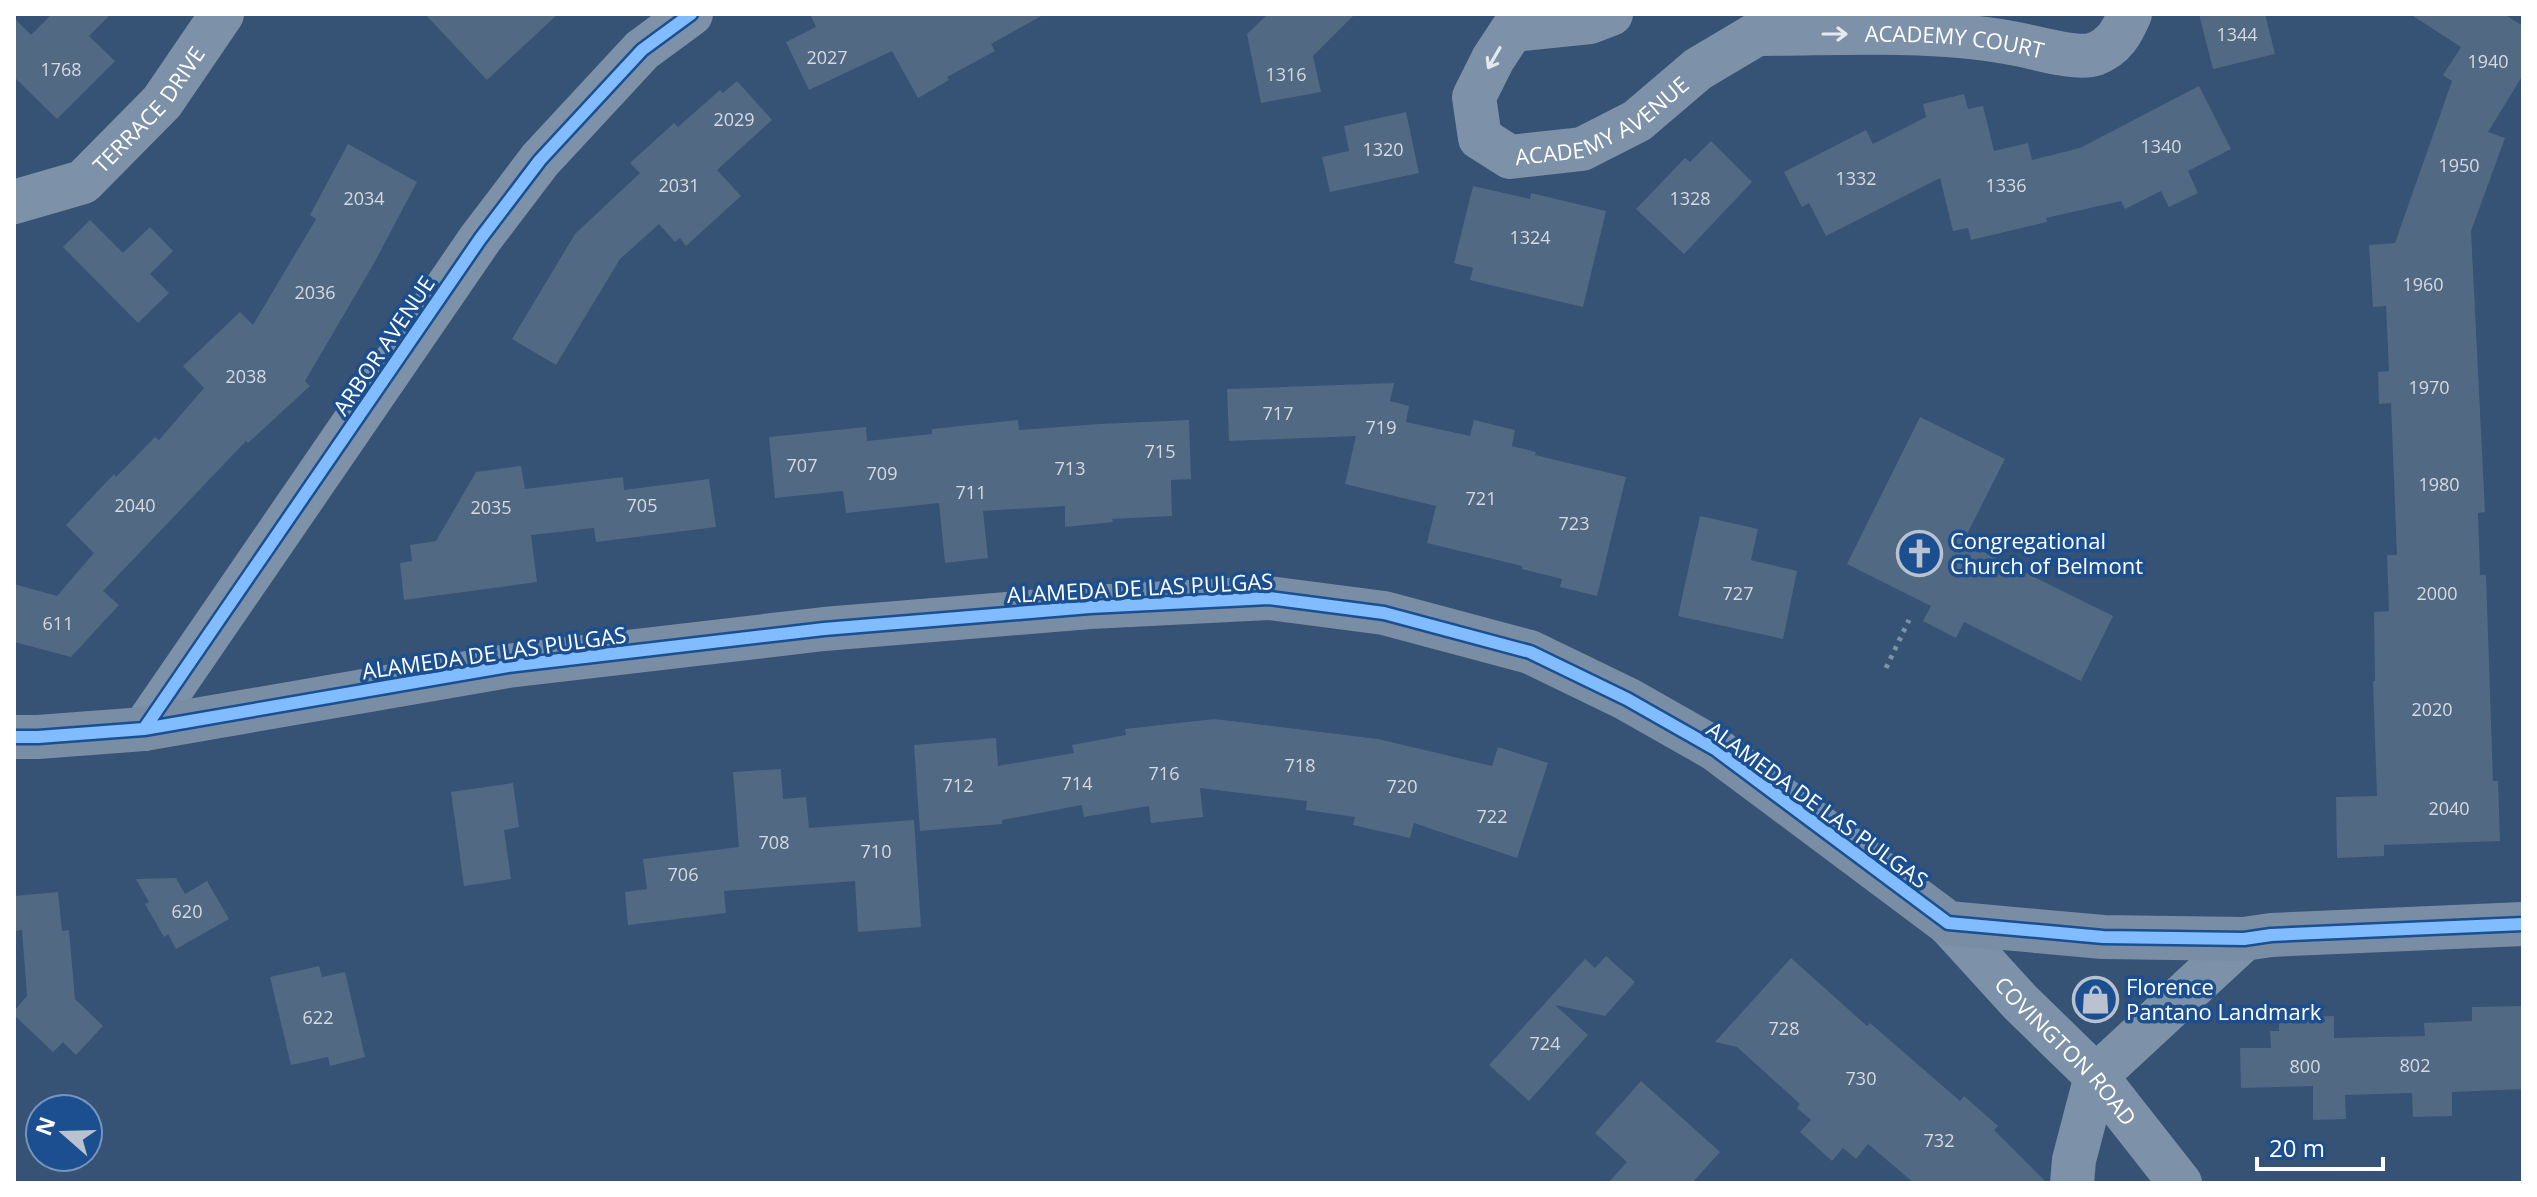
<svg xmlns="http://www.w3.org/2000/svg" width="2537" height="1197" font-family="'Open Sans',sans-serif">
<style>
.building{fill:#526984}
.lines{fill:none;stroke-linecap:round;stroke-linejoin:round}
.path{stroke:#7d92a8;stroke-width:5;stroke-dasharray:4 6;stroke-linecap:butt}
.minor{stroke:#7d92a8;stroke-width:44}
.secondary{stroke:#798da4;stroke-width:44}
.cycleway-casing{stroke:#1b4f8f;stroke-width:17}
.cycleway{stroke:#80bcff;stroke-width:12}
.oneway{stroke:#e5e9ee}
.labels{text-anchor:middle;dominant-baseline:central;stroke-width:7;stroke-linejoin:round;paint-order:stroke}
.number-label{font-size:18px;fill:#d4dae0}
.street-label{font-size:22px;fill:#fff;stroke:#1b4f8f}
.poi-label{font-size:22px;fill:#fff;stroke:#1b4f8f;text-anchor:start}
</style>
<rect width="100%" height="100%" fill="#365274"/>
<path class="building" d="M52,14H111L89,36L115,61L57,119L14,77V18L31,35Z
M425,14H558L487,80Z
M810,14H1045L991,44L995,51L947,77L949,80L918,98L892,51L809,90L786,42L816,27Z
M1268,14H1355L1313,56L1321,92L1261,103L1247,34Z
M2199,14H2265L2275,54L2213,69Z
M2410,14H2504L2523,26V75L2488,132L2505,138L2471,231L2485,512L2478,513L2480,575H2486L2493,781H2498L2500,841L2384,845V856L2337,858L2336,797L2377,796L2373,681H2375L2374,612L2389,611L2387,555H2397L2391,403L2379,404L2378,372L2389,371L2386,306L2373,307L2369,245L2395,243L2452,81L2443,75L2461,47Z
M737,81L772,120L717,170L741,196L686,246L680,238L675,242L659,224L620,259L556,365L512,339L575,234L640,173L630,163L674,123L678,127L720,90L723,93Z
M2199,86L2231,149L2188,171L2198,193L2169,207L2161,191L2125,209L2121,201L2046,218L2047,222L1971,240L1968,228L1953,231L1940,178L1826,236L1809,203L1802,207L1784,172L1866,130L1873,144L1926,117L1923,104L1964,94L1968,109L1983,106L1994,151L2028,143L2032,160L2080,148Z
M1406,112L1419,173L1330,192L1322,157L1349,151L1344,126Z
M1711,141L1752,182L1684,254L1636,209L1685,158L1690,162Z
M348,144L417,182L373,265L305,381L310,386L248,443L246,441L103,591L119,605L71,657L14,642V584L57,596L94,553L66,525L114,474L116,477L155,437L159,440L204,388L183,366L240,312L253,325L316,219L310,215Z
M1473,186L1530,199L1531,193L1606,211L1583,307L1470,280L1473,268L1454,263Z
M90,220L123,253L150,227L173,251L150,274L169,293L138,323L63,247Z
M1394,383L1390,401L1409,406L1406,422L1470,436L1474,420L1515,430L1512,446L1536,452L1535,455L1626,477L1597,596L1560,587L1562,579L1522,569V566L1427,543L1436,506L1345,484L1356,436L1229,441L1227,389Z
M1920,417L2005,459L1963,542L2113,616L2081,681L1964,622L1956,638L1923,621L1931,606L1847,564Z
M1018,420L1019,430L1100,424L1189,420L1191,479L1171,480L1172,516L1112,519L1113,522L1065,527V506L983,511L988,558L945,563L939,503L846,513L843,491L775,498L769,437L866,427L867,441L932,434V429Z
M521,466L525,489L623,477L624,490L709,479L716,527L596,542L594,528L531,535L537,582L404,600L400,563L412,561L410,545L436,541L476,472Z
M1700,516L1758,529L1751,560L1797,571L1783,639L1678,616Z
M1214,719L1378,739L1492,766L1498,747L1548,763L1517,858L1414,823L1410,838L1353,825L1355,817L1306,810L1307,801L1200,788L1203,817L1151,823L1149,806L1084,817L1082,805L1002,820V824L920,831L914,745L996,738L998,766L1074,753L1072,745L1126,735L1125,729Z
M781,769L783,799L806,797L809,828L914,820L921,927L858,932L855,881L724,891L726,913L628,925L625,892L647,889L643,859L739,847L733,772Z
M513,783L519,827L504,830L511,879L464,886L451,792Z
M176,878L185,894L207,881L229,919L176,949L168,934L164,937L145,904L149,902L136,879Z
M58,892L62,931L69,930L75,999L103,1026L76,1055L63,1042L53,1052L14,1015V1011L27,996L22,930L14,931V896Z
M1606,956L1635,982L1605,1016L1555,1005L1588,1035L1529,1101L1489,1065L1585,959L1595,968Z
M1791,958L1867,1026L1870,1023L1960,1101L1964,1096L1998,1126L1994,1130L2047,1183H1914L1868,1144L1856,1159L1843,1148L1832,1161L1800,1132L1811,1120L1797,1108L1800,1104L1737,1047L1715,1042Z
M319,966L322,977L345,972L365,1057L330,1066L328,1057L291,1065L270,977Z
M2523,1006V1089L2452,1092V1116L2413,1117L2412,1093L2345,1095L2346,1119L2313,1120V1086L2241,1088L2240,1048H2271L2270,1031H2279V1018L2334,1016V1038L2425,1036L2424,1023L2472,1021V1007Z
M1641,1081L1720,1152L1692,1183H1608L1627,1162L1595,1133Z"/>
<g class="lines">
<path class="path" d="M1886,668L1909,620"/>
<g class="minor">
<path id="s1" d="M1611,14L1590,22L1512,30L1493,59L1474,97L1480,138L1510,157L1582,149L1637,121L1698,69L1757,34L1780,14"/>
<path id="s2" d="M1757,34C1845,34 1935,27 2022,45C2041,49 2078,60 2095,54C2115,46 2122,32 2130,14"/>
<path id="s3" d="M14,202L83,182L162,102L222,14"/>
<path d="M144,729L480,239L540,160L642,50L691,14"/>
<path id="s4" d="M1948,923L2020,1002L2096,1076L2180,1183"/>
<path d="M2072,1183L2074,1160L2096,1076L2244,939"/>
</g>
<path class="secondary" d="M14,737H38L144,729L508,666L824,629L1090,607L1269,598L1384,613L1530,652L1627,699L1715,749L1948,923L2103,937L2244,939L2271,935L2523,924"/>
<defs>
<path id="cycleway" d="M144,729L480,239L540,160L642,50L691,14
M14,737H38L144,729L508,666L824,629L1090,607L1269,598L1384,613L1530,652L1627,699L1715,749L1948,923L2103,937L2244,939L2271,935L2523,924"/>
</defs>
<use href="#cycleway" class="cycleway-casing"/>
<use href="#cycleway" class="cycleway"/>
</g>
<defs><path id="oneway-shaft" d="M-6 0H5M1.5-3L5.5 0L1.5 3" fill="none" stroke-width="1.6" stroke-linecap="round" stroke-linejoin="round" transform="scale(2)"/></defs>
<g class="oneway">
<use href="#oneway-shaft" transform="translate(1835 34)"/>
<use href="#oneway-shaft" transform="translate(1494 58) rotate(120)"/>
</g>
<defs>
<symbol id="church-ring" viewBox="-11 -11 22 22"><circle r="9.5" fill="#1b4f8f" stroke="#b9c2ce" stroke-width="1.5"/><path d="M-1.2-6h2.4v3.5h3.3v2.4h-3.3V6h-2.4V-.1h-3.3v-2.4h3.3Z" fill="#b9c2ce"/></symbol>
<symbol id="shop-ring" viewBox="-11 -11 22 22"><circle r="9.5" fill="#1b4f8f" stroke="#b9c2ce" stroke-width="1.5"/><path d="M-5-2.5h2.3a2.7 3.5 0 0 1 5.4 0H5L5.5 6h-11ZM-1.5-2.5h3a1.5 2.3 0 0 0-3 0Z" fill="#b9c2ce"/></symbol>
</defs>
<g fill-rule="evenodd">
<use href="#church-ring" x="1894" y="528" width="51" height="51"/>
<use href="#shop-ring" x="2070" y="974" width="51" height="51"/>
</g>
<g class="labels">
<g class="number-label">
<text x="2237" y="34">1344</text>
<text x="827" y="57">2027</text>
<text x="2488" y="61">1940</text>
<text x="61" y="69">1768</text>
<text x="1286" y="74">1316</text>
<text x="734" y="119">2029</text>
<text x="2161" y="146">1340</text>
<text x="1383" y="149">1320</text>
<text x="2459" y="165">1950</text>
<text x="1856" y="178">1332</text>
<text x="679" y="185">2031</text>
<text x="2006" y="185">1336</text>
<text x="364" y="198">2034</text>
<text x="1690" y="198">1328</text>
<text x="1530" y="237">1324</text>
<text x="2423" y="284">1960</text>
<text x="315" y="292">2036</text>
<text x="246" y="376">2038</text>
<text x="2429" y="387">1970</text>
<text x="1278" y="413">717</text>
<text x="1381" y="427">719</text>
<text x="1160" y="451">715</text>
<text x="802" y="465">707</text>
<text x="1070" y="468">713</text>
<text x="882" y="473">709</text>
<text x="2439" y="484">1980</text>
<text x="971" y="492">711</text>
<text x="1481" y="498">721</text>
<text x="135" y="505">2040</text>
<text x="642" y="505">705</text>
<text x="491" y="507">2035</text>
<text x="1574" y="523">723</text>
<text x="1738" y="593">727</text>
<text x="2437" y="593">2000</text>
<text x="58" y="623">611</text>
<text x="2432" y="709">2020</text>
<text x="1300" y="765">718</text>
<text x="1164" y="773">716</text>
<text x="1077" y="783">714</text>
<text x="958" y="785">712</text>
<text x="1402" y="786">720</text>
<text x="2449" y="808">2040</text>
<text x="1492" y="816">722</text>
<text x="774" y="842">708</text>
<text x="876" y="851">710</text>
<text x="683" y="874">706</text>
<text x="187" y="911">620</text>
<text x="318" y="1017">622</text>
<text x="1784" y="1028">728</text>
<text x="1545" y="1043">724</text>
<text x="2415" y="1065">802</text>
<text x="2305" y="1066">800</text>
<text x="1861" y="1078">730</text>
<text x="1939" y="1140">732</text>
</g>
<g class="street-label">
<text stroke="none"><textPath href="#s2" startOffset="198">ACADEMY COURT</textPath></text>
<text stroke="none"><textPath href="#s3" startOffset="170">TERRACE DRIVE</textPath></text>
<text stroke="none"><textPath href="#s1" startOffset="356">ACADEMY AVENUE</textPath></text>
<text transform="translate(383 345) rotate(-56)">ARBOR AVENUE</text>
<text transform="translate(1140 587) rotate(-3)">ALAMEDA DE LAS PULGAS</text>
<text transform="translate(494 652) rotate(-8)">ALAMEDA DE LAS PULGAS</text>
<text transform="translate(1818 804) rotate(36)">ALAMEDA DE LAS PULGAS</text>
<text stroke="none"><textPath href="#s4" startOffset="174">COVINGTON ROAD</textPath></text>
</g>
<g class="poi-label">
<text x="1950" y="540">Congregational<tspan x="1950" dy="25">Church of Belmont</tspan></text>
<text x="2126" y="986">Florence<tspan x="2126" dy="25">Pantano Landmark</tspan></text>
</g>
</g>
<rect width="2537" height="1197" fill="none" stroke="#ffffff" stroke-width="32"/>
<g transform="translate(64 1133) rotate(290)"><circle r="38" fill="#1b4f8f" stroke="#7695bc" stroke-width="2"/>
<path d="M0-6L14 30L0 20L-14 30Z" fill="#b9c2ce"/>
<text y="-12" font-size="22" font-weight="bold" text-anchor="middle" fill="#ffffff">N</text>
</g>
<path d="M2257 1157v12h126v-12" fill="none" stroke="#ffffff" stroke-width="4"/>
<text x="2269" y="1157" font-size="24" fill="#ffffff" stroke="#1b4f8f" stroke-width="6" paint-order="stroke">20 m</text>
</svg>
